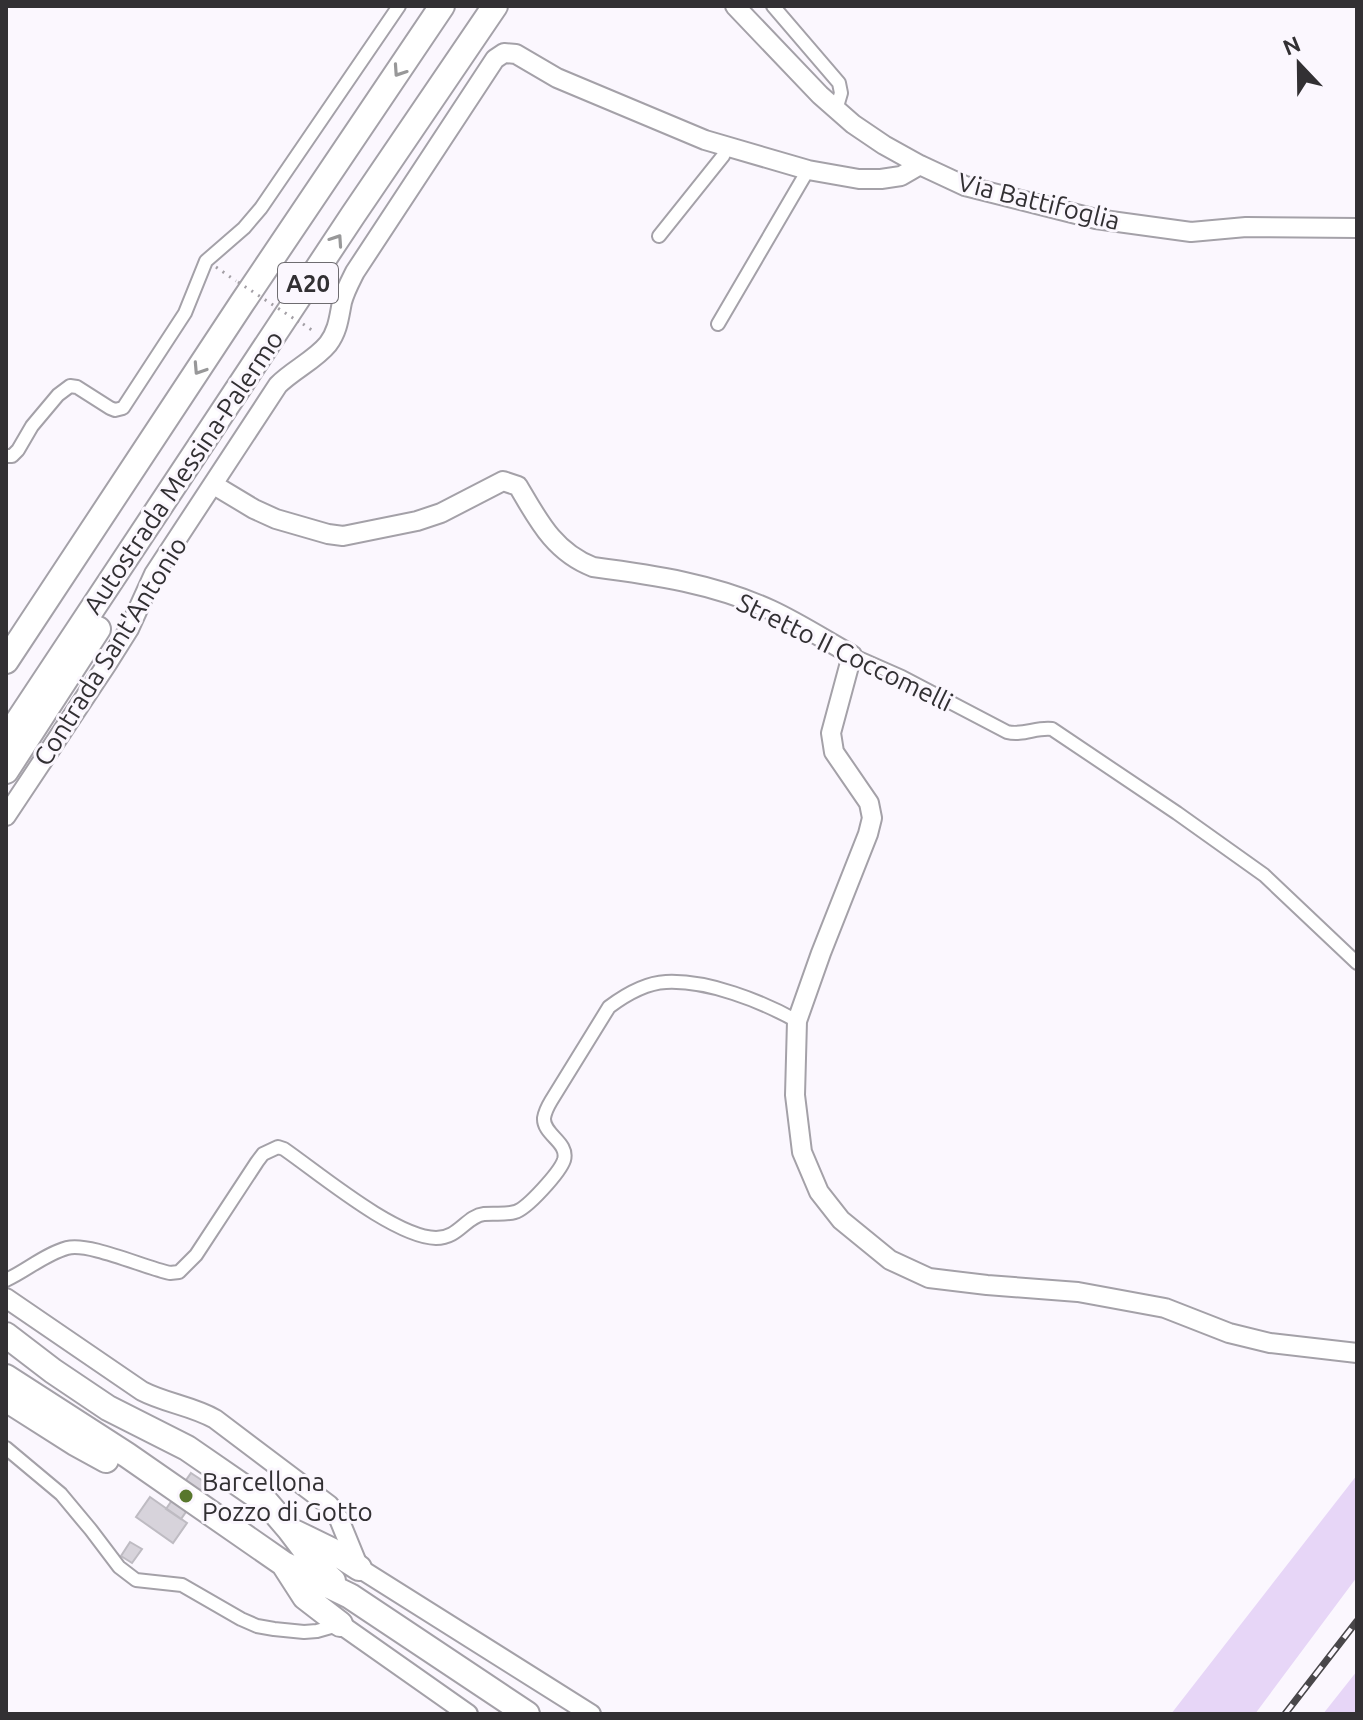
<svg xmlns="http://www.w3.org/2000/svg" width="1363" height="1720" font-family="Ubuntu,sans-serif">
<style>
.green{fill:#e7d6f7}
.building{fill:#d7d3db;stroke:#bebbc2;stroke-width:2}
.lines{fill:none;stroke-linecap:round;stroke-linejoin:round}
.street-casing{stroke:#a4a1a8;stroke-width:16}
.secondary-casing{stroke:#a4a1a8;stroke-width:22}
.highway-casing{stroke:#a4a1a8;stroke-width:28}
.path{stroke:#a39fa5;stroke-width:3;stroke-dasharray:2 6;stroke-linecap:butt}
.street{stroke:#fff;stroke-width:12}
.secondary{stroke:#fff;stroke-width:18}
.highway{stroke:#fff;stroke-width:24}
.rail-casing{stroke:#49474a;stroke-width:7}
.rail{stroke:#fbf7fe;stroke-width:4;stroke-dasharray:12;stroke-linecap:butt}
.path-bridge{stroke:#a39fa5;stroke-width:3;stroke-dasharray:2 6;stroke-linecap:butt}
.oneway{stroke:#989899}
.poi-dot{fill:#58772d;stroke:#fbf7fe;stroke-width:3}
.labels{text-anchor:middle;dominant-baseline:central;stroke-width:6;stroke-linejoin:round;paint-order:stroke}
.shield{fill:#fbf7fe;stroke:#6e6c70;stroke-width:2}
.shield-label{font-size:24px;font-weight:bold;fill:#323033}
.street-label{font-size:26px;fill:#323033;stroke:#fbf7fe}
.poi-label{font-size:26px;fill:#323033;stroke:#fbf7fe;text-anchor:start}
</style>
<rect width="100%" height="100%" fill="#fbf7fe"/>
<path class="green" d="M1357,1475V1577L1255,1714H1171Z
M1357,1671V1714H1323Z"/>
<path class="building" d="M191,1473L206,1483L181,1519L166,1509Z
M150,1497L187,1523L173,1543L136,1517Z
M130,1542L142,1549L132,1563L121,1556Z"/>
<g class="lines">
<defs>
<path id="street" d="M773,6L839,83L841,93L836,110
M659,236L723,156L727,147
M718,324L808,170
M6,456H12L18,450L32,426L58,395L70,386L77,387L110,408L115,410L123,408L185,313L206,261L244,228L261,208L399,6
M852,655L902,677L1007,732C1023,736 1036,727 1052,729L1177,813L1264,875L1357,963
M6,1280C26,1271 45,1254 67,1248C89,1242 145,1268 170,1273L179,1272L196,1255L257,1162L263,1154L278,1147L284,1149C320,1174 395,1237 436,1238C459,1238 466,1216 484,1214C495,1213 505,1215 515,1212C527,1209 560,1172 564,1160C569,1142 543,1135 544,1118C545,1112 548,1106 551,1101L609,1007C625,995 645,983 666,982C708,980 761,1001 797,1021
M6,1448L61,1494L91,1530L119,1567L136,1580L182,1585L241,1619L257,1626L274,1629L304,1632L317,1631L338,1625"/>
<path id="secondary" d="M735,6L820,95L853,124L884,145L920,165L965,186L1096,219L1191,232L1246,227L1357,228
M214,485L254,509L276,519L328,534L343,536L417,521L441,513L503,481L518,486C538,520 554,552 593,567C654,575 715,584 771,610C799,623 825,640 852,655L831,733L834,752L869,803L872,818L868,834L821,953L797,1021L795,1095L802,1152L819,1192L841,1220L890,1260L929,1278L987,1285L1078,1292L1165,1308L1229,1333L1270,1343L1357,1353
M6,816L107,664L129,629L154,574L278,385C293,370 315,360 328,344C338,331 339,317 342,302C345,291 350,282 355,272L495,59L504,53L516,54L557,78L705,140L808,170L859,179H881L901,176L920,165
M6,1298L142,1391C165,1403 192,1406 215,1419L329,1505L339,1519L359,1568L591,1714
M340,1624L468,1714"/>
<path id="highway" d="M6,661L242,303L442,6
M6,739L353,215L495,6
M6,771L98,629
M6,1335L53,1371L108,1408L187,1448L267,1503L290,1530L318,1567L333,1581
M6,1377L127,1455L284,1564L350,1596L527,1714
M6,1399L75,1443L106,1460
M296,1533L331,1550L359,1568
M285,1566L305,1597L340,1624"/>
</defs>
<use href="#street" class="street-casing"/>
<use href="#secondary" class="secondary-casing"/>
<use href="#highway" class="highway-casing"/>
<path class="path" d="M216,267L236,281
M303,324L316,333"/>
<use href="#street" class="street"/>
<use href="#secondary" class="secondary"/>
<use href="#highway" class="highway"/>
<defs>
<path id="rail" d="M1285,1714L1357,1621"/>
</defs>
<use href="#rail" class="rail-casing"/>
<use href="#rail" class="rail"/>
<path class="path-bridge" d="M238,282L299,322"/>
</g>
<defs><path id="oneway-chevron" d="M-2-3.5L2.5 0L-2 3.5" fill="none" stroke-width="1.6" stroke-linecap="round" stroke-linejoin="round" transform="scale(2)"/></defs>
<g class="oneway">
<use href="#oneway-chevron" transform="translate(399 71) rotate(124)"/>
<use href="#oneway-chevron" transform="translate(337 240) rotate(-56)"/>
<use href="#oneway-chevron" transform="translate(199 369) rotate(123)"/>
</g>
<circle class="poi-dot" cx="186" cy="1496" r="8"/>
<g class="labels">
<rect class="shield" x="278" y="263" width="60" height="40" rx="6"/>
<g class="shield-label">
<text x="308" y="283">A20</text>
</g>
<g class="street-label">
<text transform="translate(1039 201) rotate(14)">Via Battifoglia</text>
<text transform="translate(183 472) rotate(-56)">Autostrada Messina-Palermo</text>
<text transform="translate(110 651) rotate(-58)">Contrada Sant'Antonio</text>
<text transform="translate(845 652) rotate(26)">Stretto II Coccomelli</text>
</g>
<g class="poi-label">
<text x="202" y="1481">Barcellona<tspan x="202" dy="30">Pozzo di Gotto</tspan></text>
</g>
</g>
<rect width="1363" height="1720" fill="none" stroke="#323033" stroke-width="16"/>
<g transform="translate(1299 64) rotate(338)" stroke="#fbf7fe" stroke-width="6" paint-order="stroke">
<path d="M0-6L14 30L0 20L-14 30Z" fill="#323033"/>
<text y="-12" font-size="22" font-weight="bold" text-anchor="middle" fill="#323033">N</text>
</g>
</svg>
